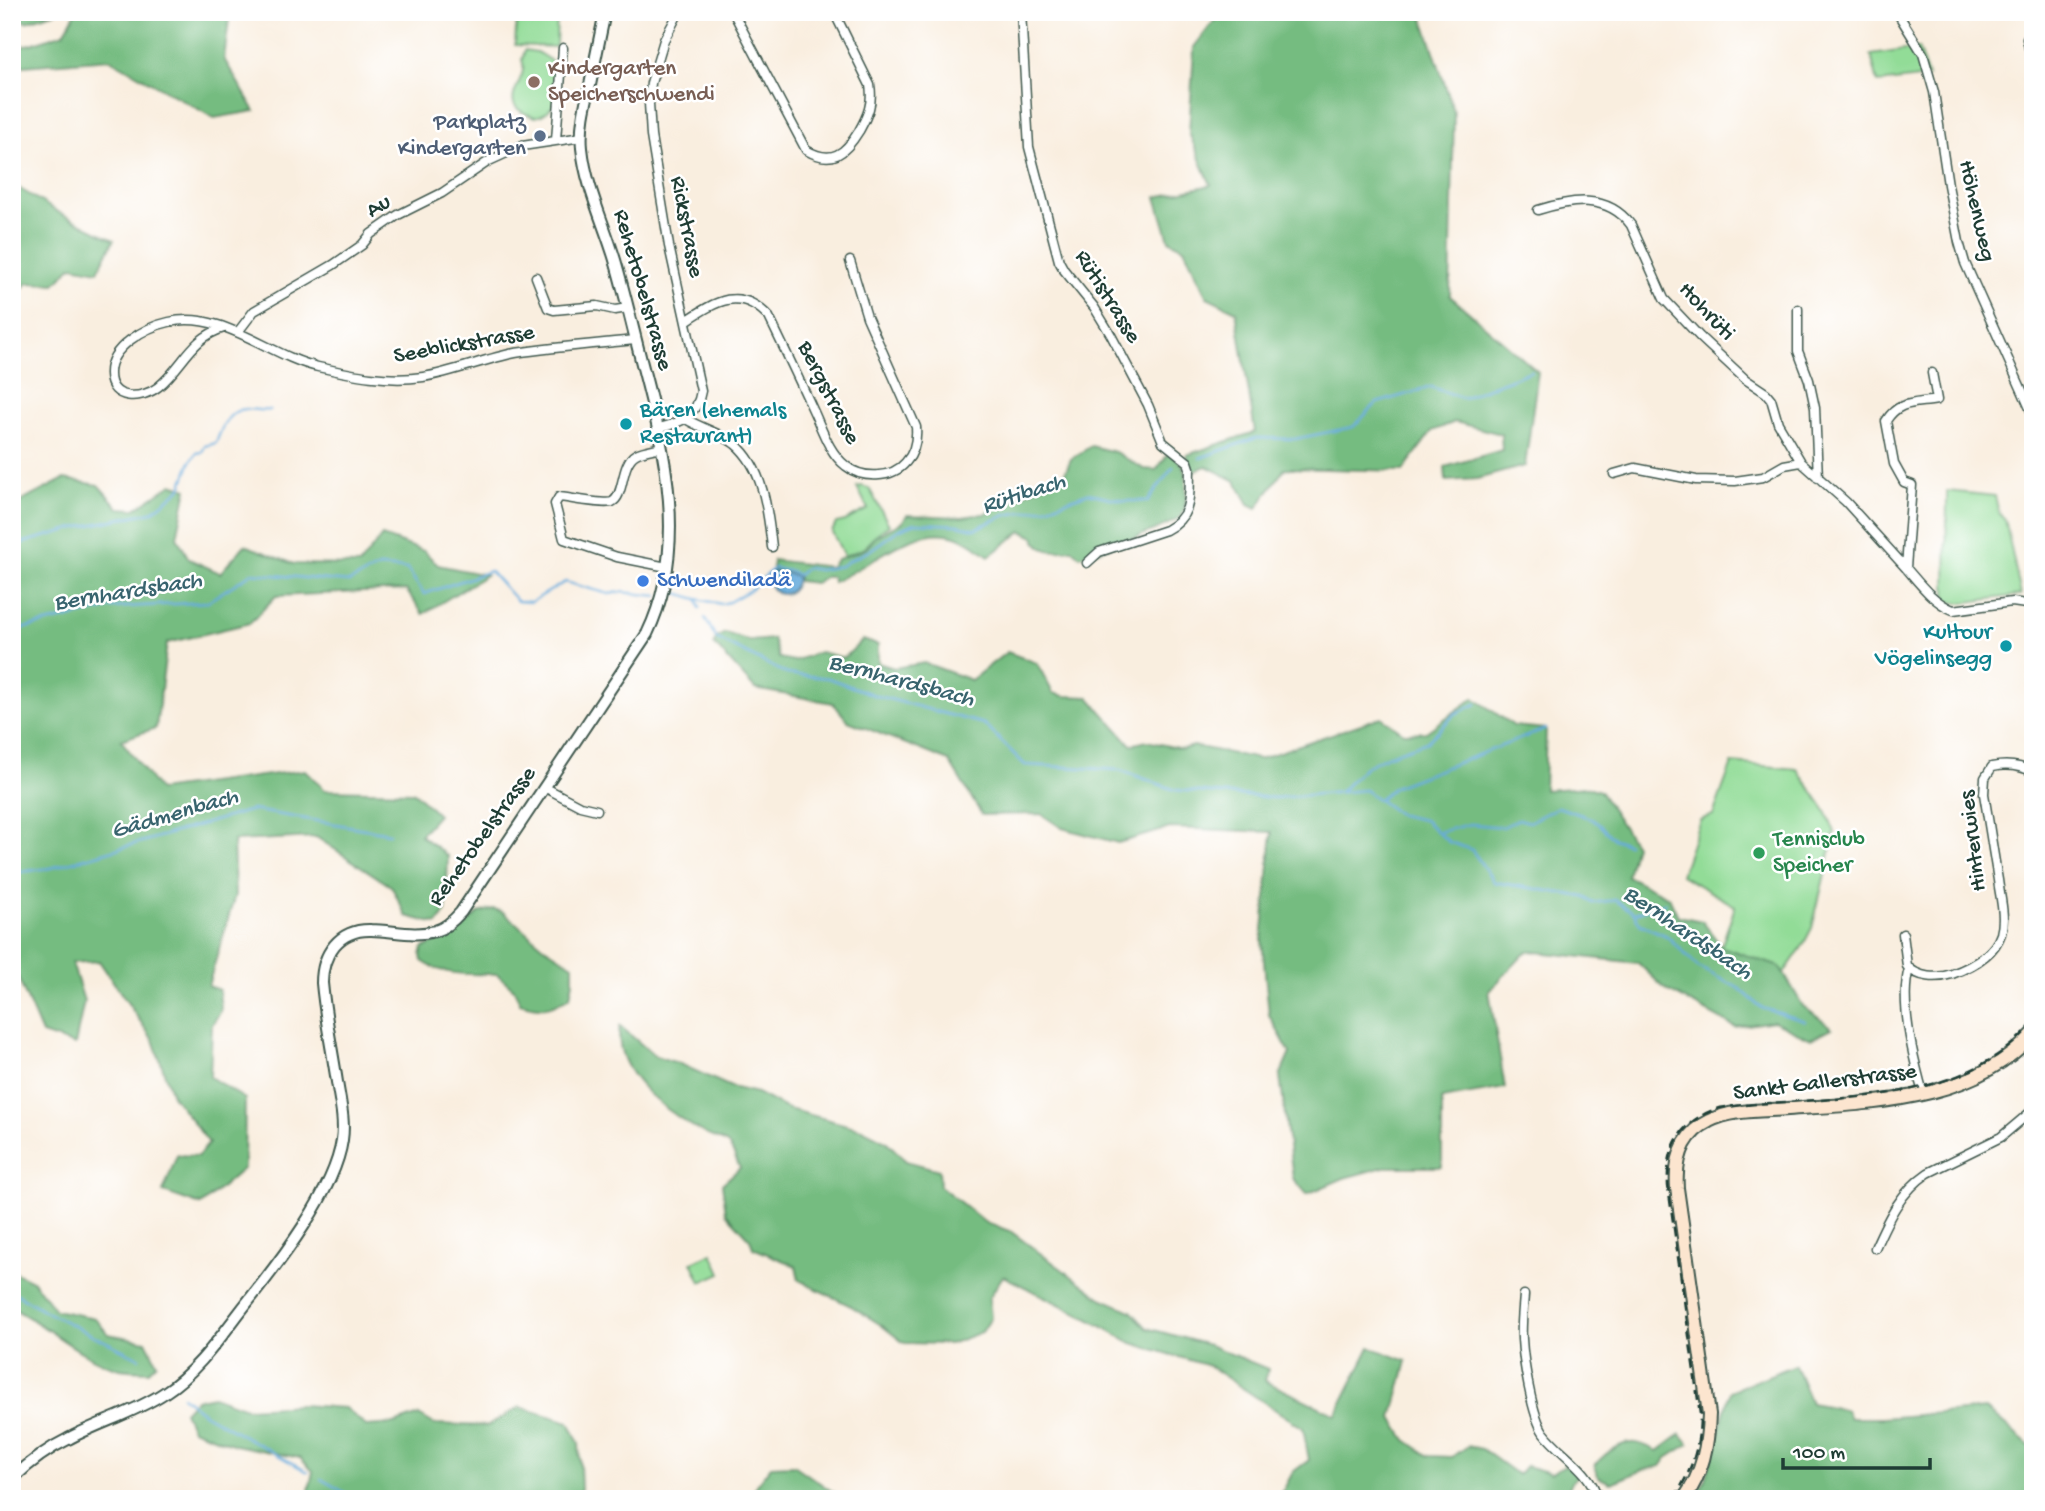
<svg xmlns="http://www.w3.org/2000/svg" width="2045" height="1511" font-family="'Gochi Hand',sans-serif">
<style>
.green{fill:#92dc97;stroke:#588c66;stroke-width:2}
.forest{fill:#75bc80;stroke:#4a7c5a;stroke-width:2}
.water{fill:#66abdb;stroke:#427488;stroke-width:2}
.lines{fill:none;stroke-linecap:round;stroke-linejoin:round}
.stream{stroke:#66abdb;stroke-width:2.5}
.minor-casing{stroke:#40584e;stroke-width:11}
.tertiary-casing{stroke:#40584e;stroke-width:14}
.secondary-casing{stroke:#40584e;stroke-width:16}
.minor{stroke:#fff;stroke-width:8}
.tertiary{stroke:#fff;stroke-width:10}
.secondary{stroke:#fce5cf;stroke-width:12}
.rail{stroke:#1f3d34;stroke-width:2.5;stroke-dasharray:10 5;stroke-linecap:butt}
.education-dot{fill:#8d6e63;stroke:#fff;stroke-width:2.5}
.service-dot{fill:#5c6f8a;stroke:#fff;stroke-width:2.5}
.culture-dot{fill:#0f9aa8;stroke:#fff;stroke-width:2.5}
.shop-dot{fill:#3f7fe0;stroke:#fff;stroke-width:2.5}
.leisure-dot{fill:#2e9e5b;stroke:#fff;stroke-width:2.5}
.labels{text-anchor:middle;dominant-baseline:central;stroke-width:5;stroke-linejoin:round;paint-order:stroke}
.education-label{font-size:23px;fill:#785e54;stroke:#fff;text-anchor:start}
.service-label{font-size:23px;fill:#4e5e75;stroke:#fff;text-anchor:end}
.street-label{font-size:23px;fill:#1f3d34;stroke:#fff}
.culture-label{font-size:23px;fill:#0d838f;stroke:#fff;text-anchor:start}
.shop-label{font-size:23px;fill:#366cbe;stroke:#fff;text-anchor:start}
.leisure-label{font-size:23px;fill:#27864d;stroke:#fff;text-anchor:start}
.water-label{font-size:24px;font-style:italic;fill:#38646e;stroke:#fff}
</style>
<rect width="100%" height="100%" fill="#fff"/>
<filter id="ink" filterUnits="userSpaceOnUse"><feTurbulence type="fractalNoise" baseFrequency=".0143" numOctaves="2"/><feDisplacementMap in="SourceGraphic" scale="14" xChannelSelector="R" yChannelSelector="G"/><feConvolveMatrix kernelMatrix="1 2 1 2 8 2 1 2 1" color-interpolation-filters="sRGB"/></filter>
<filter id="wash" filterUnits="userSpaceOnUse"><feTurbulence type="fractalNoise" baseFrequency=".00686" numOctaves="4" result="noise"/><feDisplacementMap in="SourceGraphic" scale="28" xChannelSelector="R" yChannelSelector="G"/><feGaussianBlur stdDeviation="1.57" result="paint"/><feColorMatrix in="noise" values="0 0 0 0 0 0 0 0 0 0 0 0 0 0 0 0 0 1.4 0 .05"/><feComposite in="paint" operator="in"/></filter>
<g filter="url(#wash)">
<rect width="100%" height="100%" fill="#f9eedf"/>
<path class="green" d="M517,12H557L556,47L515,45Z
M1918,48L1928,77L1878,83L1871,55Z
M525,50L537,52L559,66C557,88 561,110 536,117C489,105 531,81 522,60Z
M861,486L869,488L889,525L874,536L865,548L844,556L832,532L836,523L845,521L868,509L857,487Z
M1947,491L1995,496L1999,513L2005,519L2021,595L1960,603L1946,601Z
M1732,763L1797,769L1826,811L1835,832L1812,928L1802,947L1784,973L1779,967L1721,947L1735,906L1681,875L1700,820L1713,815Z
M712,1253L721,1273L701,1282L692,1262Z"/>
<path class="forest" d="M12,12H56L26,22L12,17Z
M76,12H230L224,59L255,111L214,118L110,59L12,67V47L31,44L64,33Z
M1221,12H1421L1454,112L1450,296L1538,372L1525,466L1477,479L1446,481L1445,467L1502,450L1501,434L1455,422L1432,431L1403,471L1285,468L1257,508L1249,504L1236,481L1206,466L1194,471L1186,455L1255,432L1236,311L1207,297L1184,248L1169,240L1156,197L1211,185L1189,133L1194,47Z
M12,184L60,213L114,240L98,271L72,266L55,284L28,283L12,297Z
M1091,446L1115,452L1144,469L1156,470L1169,453C1183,462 1187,467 1186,484C1186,493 1187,508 1181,516C1173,526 1095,552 1080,556L1072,549C1056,551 1042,555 1034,537L1022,531L989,556C979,549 968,540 956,536C914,522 870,567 833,582L832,577H825L815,583L798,581V576L792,573L772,570L773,560L830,567L837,559L866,549L875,537L902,522L907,515L962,517L984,514L1064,475L1071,459Z
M64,479L98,485L119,508L135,509L172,484L187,489L177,537L189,559L220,573L245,545L294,564L359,565L382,536L424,551L438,565L486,575L423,614L406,590L276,596L250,623L167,643L156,728L121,740L159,790L305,770L325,790L414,792L438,815L420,835L448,856L446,912L437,924L406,916L392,887L316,837L233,841L235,895L208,986L219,990L221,1010L212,1025L210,1077L245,1099L244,1168L201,1205L163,1192L177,1155L198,1156L209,1143L172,1095L153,1040L99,961L72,963L84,1001L75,1045L42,1034L12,964V506Z
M725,633L750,641L773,639L779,658L794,661L820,652L844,658L863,640L878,645V663L894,668L925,663L971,680L1007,652L1037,663L1053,693L1064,696L1089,697L1131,745L1147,741L1182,749L1194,746L1259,759L1381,717L1404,733L1426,732L1474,698L1514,726L1546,729L1544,790L1588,787L1600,791L1635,845L1627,876L1669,897L1678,916L1702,921L1722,947L1780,967L1803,1006L1832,1028L1811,1039L1773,1021L1735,1027L1665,989L1638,963L1527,951L1489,991L1505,1088L1442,1099V1167H1384L1344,1178L1307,1194L1293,1178L1280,1076L1290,1053L1269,1015L1262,941L1272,832L1170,828L1118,843L1062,828L1041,814L982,815L949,761L848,721L833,703L755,689L714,644L716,638Z
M494,909L503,912L543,946L573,965V981L570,997C549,1009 543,1010 520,1003L514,989L497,974C471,974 444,977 422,961L421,955L423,948L434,943L439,939L453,936L478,913Z
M620,1026L655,1056L678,1063L731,1087L757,1093L785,1108L862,1129L886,1141L906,1161L939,1170L940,1186L986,1223L1010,1231L1101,1298L1131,1311L1147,1328L1209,1345L1268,1369L1265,1381L1336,1415L1370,1347L1407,1361L1392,1418L1406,1440L1429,1456L1452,1457L1468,1446L1482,1449L1518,1475L1526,1466L1551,1473L1565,1465L1578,1475L1571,1483L1567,1495L1552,1498L1533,1492L1515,1499H1275L1284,1489L1293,1472L1309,1460L1303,1428L1209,1366L1132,1343L1085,1317L1003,1276L989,1298L991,1318L982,1332L950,1344L904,1343L881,1325L851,1306L799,1280L796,1266L753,1248L750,1239L726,1213L722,1184L740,1168C736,1161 733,1148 727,1144C720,1138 709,1137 702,1132C666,1111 612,1074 620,1026Z
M12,1271L34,1282L55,1310L95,1318L108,1334L146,1341L157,1363L149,1371C138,1370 126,1371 116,1368C77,1356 48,1326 12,1308Z
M1795,1365L1811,1403L1846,1410L1850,1418H1882L1986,1409L2033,1449V1499H1694L1706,1479L1730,1391Z
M213,1396L246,1408L301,1405L345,1408L366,1426L394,1424L419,1415L434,1424L487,1426L520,1407L569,1422L579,1443L581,1489L577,1499H303L308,1496L313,1471L300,1458L235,1445L192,1429L184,1412L195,1400Z
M1681,1434L1689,1444L1667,1458L1661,1466C1641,1469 1628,1477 1610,1483L1598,1477L1595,1465C1604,1454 1621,1441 1636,1443C1643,1444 1651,1448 1658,1451Z
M794,1465L843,1499H753L756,1485L771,1466Z"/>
<path class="water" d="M772,572L791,574L797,576C796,600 771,599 768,578Z"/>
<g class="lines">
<path class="stream" d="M1200,458L1256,438L1295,439L1353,427L1377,403L1431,387L1463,398L1531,371
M12,546L75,528L152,512L181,488L191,461L197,453L202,452L205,446L216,443C221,429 229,409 246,409C254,409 262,411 270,410
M665,595L677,593L697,599L700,608
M697,599L721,604L729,602L750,590L774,568L793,572L798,575L806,568L819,570L841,566L850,560L869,551L898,530L915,523L958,525L975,529L1006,515L1046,508L1088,493L1125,501H1148L1173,467
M705,618L716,638L787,674L828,678L874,695L984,724L1025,765L1120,770L1175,790L1275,798L1365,790L1400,815L1424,820L1449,842L1472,850L1494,882L1584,897L1593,903L1615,900L1634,913L1640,924L1667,936L1698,967L1740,989L1762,1008L1805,1021
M12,631L110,608L207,602L252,573L349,582L379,567L407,569L424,594L490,571L517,601L531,602L565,582L609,594L621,592L658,596
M1340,792L1365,767L1389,755L1427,742L1455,714L1476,704
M1379,800L1394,787L1546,729
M1439,832L1470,824L1503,827L1519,819L1529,822L1558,807L1593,819L1614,839L1628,844
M12,873L51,868L252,810L389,833
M1635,913L1665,903
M12,1291L48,1313L139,1358
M182,1396L205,1414L308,1472
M321,1479L356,1499"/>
</g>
</g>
<g filter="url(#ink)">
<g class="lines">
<defs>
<path id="minor" d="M733,12L806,150C832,165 845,154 859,131C868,115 873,103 870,85L834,12
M1021,12L1029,147L1059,261L1064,270L1094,307L1111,335L1148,405L1163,442L1188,462L1190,468C1189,495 1194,515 1166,530L1099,552L1087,563
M1897,12L1923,54L1934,92L1948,185L1959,242L1965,263L2033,415
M2027,39L2033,66
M556,140L563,48
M1538,210C1571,200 1607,193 1631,225L1664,299L1700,337L1745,379L1766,393L1771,399L1778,423L1801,462L1846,502L1906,568
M536,277L548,308L554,310L597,306L615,310L628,308
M1798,309V351L1809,380L1815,408L1818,478
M686,321C715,302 740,285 769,317C784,348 799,379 813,410C822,429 829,453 846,466C862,479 892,479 906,462C915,452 917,440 916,427L867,317L850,261
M224,328C190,338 184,366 158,387C143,399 110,402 110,374C109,347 146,327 169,322C223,310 269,356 318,367C354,375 387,382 423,377C454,372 484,359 515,353C555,347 596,344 636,340
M238,332L254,311L333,265L362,245L371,234L398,215L442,193L489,161L522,146L582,137
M1932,373L1937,400C1915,404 1899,400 1886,421L1894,464L1904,482L1912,485L1906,568C1920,584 1933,602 1953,610L2012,602L2033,605
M686,419C702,429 721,433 735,444C764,468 768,513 772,547
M659,428C681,423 697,416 701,391L669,246L651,136L649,103L651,83L664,40L679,12
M662,447C654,449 643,450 636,454C620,463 625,496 612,502C605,505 569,498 559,497L555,504L564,539L617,557L667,567
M1614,474L1635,468L1696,480L1735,481L1763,477L1784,465L1801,462
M546,788L580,806L597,810
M1903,934L1907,966C1918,978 1937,979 1952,974C1971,967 1994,955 2001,934C2006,917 2000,897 1998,880C1993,851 1989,823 1984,794L1985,778L1992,767C2007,764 2019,765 2033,772
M1909,969C1899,1002 1914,1061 1923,1093
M1875,1248C1888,1219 1900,1192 1928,1173L2001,1137L2033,1110
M1524,1295C1523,1309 1521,1325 1522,1339C1523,1359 1532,1417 1544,1433C1561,1455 1590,1469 1598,1499"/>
<path id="tertiary" d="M12,1479C29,1463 47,1449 68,1439C99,1422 134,1413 164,1393C198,1371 221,1336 246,1304C278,1264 335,1191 342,1140C345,1121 340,1101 337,1082C332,1049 325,1016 322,983C322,954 339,929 371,930C392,930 414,937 435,931C446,928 454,920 461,912L647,634C689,547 665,452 642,364C633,329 625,294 615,260C604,223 586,187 582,148C580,127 585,106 590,85C595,61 600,37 605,12"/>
<path id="secondary" d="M1684,1499C1703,1473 1708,1445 1709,1414L1677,1188C1675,1160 1682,1134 1709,1121C1732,1109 1763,1111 1788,1109C1871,1103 1973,1102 2033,1034"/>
</defs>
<use href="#minor" class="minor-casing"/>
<use href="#tertiary" class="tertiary-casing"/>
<use href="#secondary" class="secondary-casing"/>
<use href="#minor" class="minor"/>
<use href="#tertiary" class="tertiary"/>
<use href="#secondary" class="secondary"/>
<path class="rail" d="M2033,634L2031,645L2033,660
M1673,1499C1692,1472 1700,1446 1700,1414L1668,1186C1666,1147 1680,1121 1719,1108C1824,1093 1956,1113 2033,1023"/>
</g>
</g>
<circle class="education-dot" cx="534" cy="82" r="7"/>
<circle class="service-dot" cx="540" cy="136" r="7"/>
<g class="culture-dot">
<circle cx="626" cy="424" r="7"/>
<circle cx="2006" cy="646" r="7"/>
</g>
<circle class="shop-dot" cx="643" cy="581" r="7"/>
<circle class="leisure-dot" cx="1759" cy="853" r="7"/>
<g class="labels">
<g class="education-label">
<text x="548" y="69">Kindergarten<tspan x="548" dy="26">Speicherschwendi</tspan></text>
</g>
<g class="service-label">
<text x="526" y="123">Parkplatz<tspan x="526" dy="26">Kindergarten</tspan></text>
</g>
<g class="street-label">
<text transform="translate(379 207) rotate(-33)">Au</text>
<text transform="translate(1976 211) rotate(77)">Höhenweg</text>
<text transform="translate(686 227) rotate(79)">Rickstrasse</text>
<text transform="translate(642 290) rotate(74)">Rehetobelstrasse</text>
<text transform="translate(1107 297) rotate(58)">Rütistrasse</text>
<text transform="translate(1706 312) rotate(47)">Hohrüti</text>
<text transform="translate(464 345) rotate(-10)">Seeblickstrasse</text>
<text transform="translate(828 393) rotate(63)">Bergstrasse</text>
<text transform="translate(483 837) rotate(-54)">Rehetobelstrasse</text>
<text transform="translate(1974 841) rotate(-97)">Hinterwies</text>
<text transform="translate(1825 1083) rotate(-7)">Sankt Gallerstrasse</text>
</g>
<g class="culture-label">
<text x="640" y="411">Bären (ehemals<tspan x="640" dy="26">Restaurant)</tspan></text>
<text x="1992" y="633" text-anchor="end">Kultour<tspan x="1992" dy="26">Vögelinsegg</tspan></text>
</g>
<g class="shop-label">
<text x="657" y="581">Schwendiladä</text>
</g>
<g class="leisure-label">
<text x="1773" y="840">Tennisclub<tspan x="1773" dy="26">Speicher</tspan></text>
</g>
<g class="water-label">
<text transform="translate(1024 495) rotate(-18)">Rütibach</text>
<text transform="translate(128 593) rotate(-9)">Bernhardsbach</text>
<text transform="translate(901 682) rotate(15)">Bernhardsbach</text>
<text transform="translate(175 815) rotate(-16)">Gädmenbach</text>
<text transform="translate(1687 934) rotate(34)">Bernhardsbach</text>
</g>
</g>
<rect width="2045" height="1511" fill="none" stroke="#fff" stroke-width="42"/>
<path d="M1783 1458v10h147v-10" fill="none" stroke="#1f3d34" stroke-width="3.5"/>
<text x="1793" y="1458" font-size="21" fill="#1f3d34" stroke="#ffffff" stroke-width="5" paint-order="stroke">100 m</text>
</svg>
